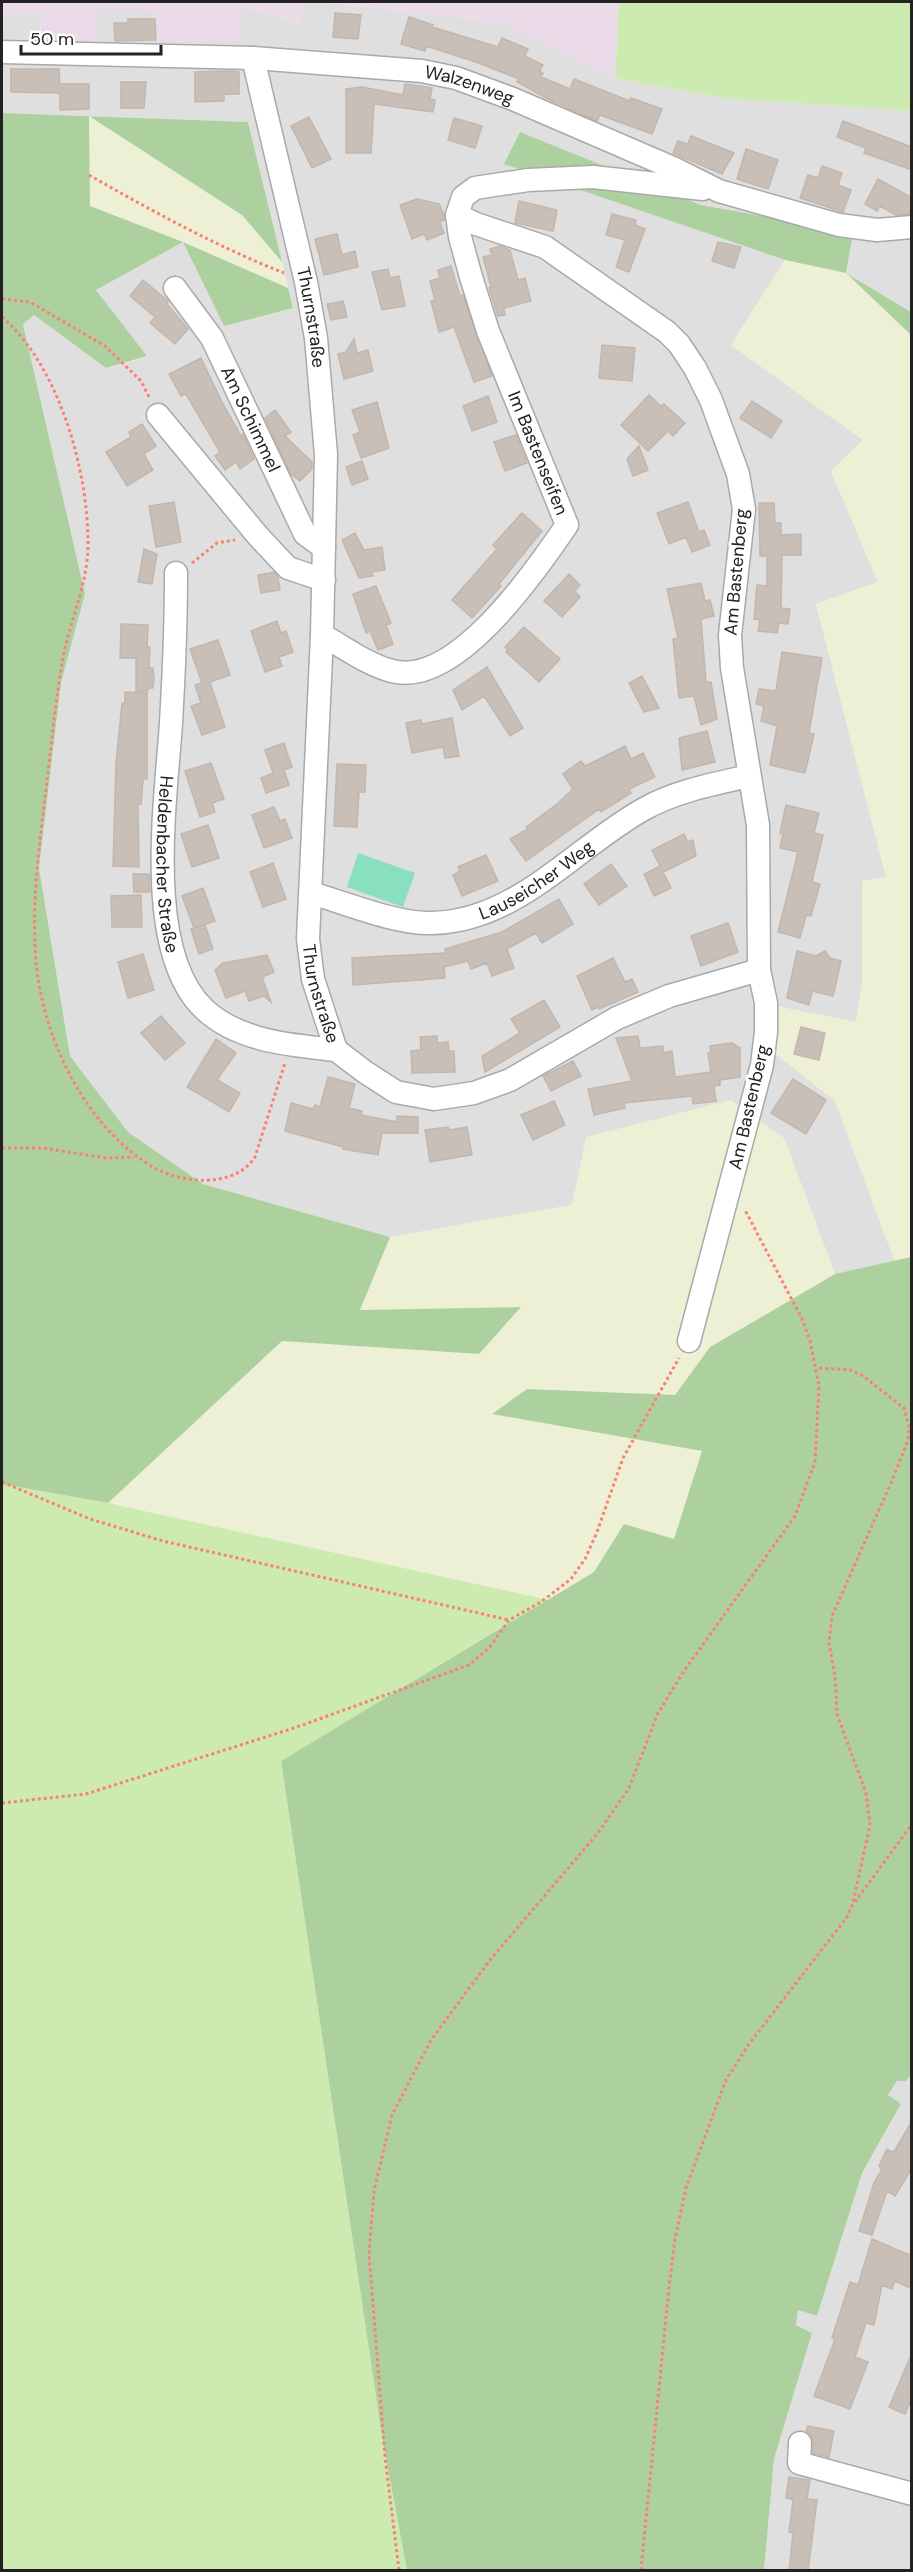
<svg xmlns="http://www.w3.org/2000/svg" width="913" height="2572" font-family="'DM Sans',sans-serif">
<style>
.residential{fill:#e0dfdf}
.industrial{fill:#ebdbe8}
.farmland{fill:#eef0d5}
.grass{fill:#cdebb0}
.forest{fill:#add19e}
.pitch{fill:#88e0be}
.building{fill:#c7bfb8;stroke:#c4b6ab;stroke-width:1.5}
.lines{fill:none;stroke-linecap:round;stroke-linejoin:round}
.minor-casing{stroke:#a9a9a9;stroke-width:25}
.path{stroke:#fa8072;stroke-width:3;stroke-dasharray:3 3;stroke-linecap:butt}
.minor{stroke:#fff;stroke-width:22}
.labels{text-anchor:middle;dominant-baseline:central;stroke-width:6;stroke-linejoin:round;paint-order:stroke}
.street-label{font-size:18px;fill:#222;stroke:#fff}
</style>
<rect width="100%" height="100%" fill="#f2efe9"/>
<path class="residential" d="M303,2H323L504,23L615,78L722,98L911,111V312L846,273L852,232L701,205L520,132L505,164L785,260L731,345L863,440L831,471L878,582L816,604L886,877L862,881V984L856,1022L770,1005L772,1051L835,1101L895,1262L835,1274L784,1138L572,1205L390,1237L203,1184L128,1132L70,1056L39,868L61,683L85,594L23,324L33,314L106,368L147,357L96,290L183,242L224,326L293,308L248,122L2,113V16L41,12L40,41L98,8L154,11L152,41H240L242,6L298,24Z
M911,2075V2570H764L774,2459L812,2333L796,2325L798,2310L817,2316L862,2173L901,2105L888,2096L897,2081H906Z"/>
<path class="industrial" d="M2,2H303L298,24L243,6L241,41H152L154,12L99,8L95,41H40L41,12L2,16Z
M323,2H619L615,78L504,23Z"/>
<path class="farmland" d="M89,116L242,215L282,262L288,288L183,242L90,206Z
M785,260L846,273L911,335L912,1059L909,1060L912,1069V1257L895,1262L835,1101L772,1051L769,1005L856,1022L862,984V881L886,877L816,604L878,582L831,471L863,440L731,345Z
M731,1100L784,1138L835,1274L710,1347L675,1395L527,1389L493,1414L702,1451L674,1539L624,1524L594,1572L549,1600L108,1503L282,1341L479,1354L520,1307L359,1311L390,1237L572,1205L586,1137Z"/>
<path class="grass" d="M619,2H911V111L722,98L615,78Z
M2,1484L108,1503L549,1600L281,1761L383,2443L407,2570H2Z"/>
<path class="forest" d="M2,113L248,122L282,262L242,215L89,116L90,206L183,242L288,288L293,308L224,326L183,242L96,290L147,356L106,368L34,315L23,324L85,594L61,683L39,868L70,1056L128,1132L203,1184L390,1237L360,1310L521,1307L479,1354L282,1341L108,1503L2,1484Z
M520,132L701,205L853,232L846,273L911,312V335L846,273L785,260L504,164Z
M911,1257V2075L906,2081H897L888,2095L901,2104L862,2173L817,2316L798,2310L796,2325L812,2333L774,2459L764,2570H407L383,2443L281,1761L594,1572L624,1524L674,1539L702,1451L492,1414L527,1389L675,1395L710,1347L835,1274Z"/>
<path class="pitch" d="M358,853L415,873L403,907L347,887Z"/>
<path class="building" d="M335,13L361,15L358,39L333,37Z
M409,17L433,25L432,27L498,47L502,38L528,49L525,56L543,65L539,71L543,73L541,77L570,89L574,79L630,101L631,98L662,109L652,134L600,115L597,121L546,98L517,82L519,79L476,62L426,46L425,51L401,44Z
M128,19H155L156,40L115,41L114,23H128Z
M11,69H59L60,84H89V109L60,110V93L11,92Z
M228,71L239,72V94H224V101L195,102V72Z
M121,82H146L144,108H121Z
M405,84L432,88L430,99L435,100L433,112L374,104L371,153H346V89L362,87L403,95Z
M309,117L331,159L312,168L291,126Z
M454,118L482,126L475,148L448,140Z
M843,121L912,147V170L864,153L866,148L837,137Z
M691,136L734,153L722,174L673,153L678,141L688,144Z
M746,149L778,160L768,189L737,179Z
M822,166L842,173L838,185L851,190L843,212L800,198L808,175L818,178Z
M878,179L912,198L910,214L896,215L880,206L877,211L865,204Z
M417,199L439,204L444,215V220L440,222L444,233L427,240L424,234L412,239L400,205Z
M519,201L557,210L553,231L515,223Z
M612,214L636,220L635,225L645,229L629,272L616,267L625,240L606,235Z
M337,234L342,255L355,251L358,267L324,275L315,239Z
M718,242L741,247L734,268L712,261Z
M500,246L510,250L518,280L525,278L531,301L504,308L505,315L498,316L489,288L491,287L483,257L492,255L490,249Z
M451,266L460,296L463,295L492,376L474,382L454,327L439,332L431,301L435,300L430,281L440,278L438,270Z
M388,269L390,278L399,276L405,306L382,310L372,272Z
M143,280L168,301L167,304L188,329L175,344L150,323L155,317L130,296Z
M343,301L347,317L331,320L327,304Z
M354,339L357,353L368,350L373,371L344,379L338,354L346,352Z
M602,345L635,348L632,381L599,378Z
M201,358L222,402L241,436L243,434L254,459L240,469L236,462L225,470L215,456L220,452L186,394L181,396L169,374Z
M649,395L661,406L664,404L685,423L673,436L668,431L648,451L621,425Z
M488,396L497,422L472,431L463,406Z
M752,401L782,421L771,438L740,418Z
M377,402L389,448L361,458L353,435L360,432L352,410Z
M275,410L291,432L285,436L312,462V469L300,481L291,474L265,418Z
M142,424L156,446L144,454L153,470L127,486L106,452L131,437L129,432Z
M516,435L527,463L505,471L494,442Z
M639,446L648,470L633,476L627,459Z
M362,461L368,479L352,485L346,467Z
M174,502L181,542L156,547L149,506Z
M688,502L699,532L704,530L710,545L692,552L686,537L669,544L657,513Z
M759,503H774L775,523H781V535L801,534V555H782L781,608L790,609L788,624L779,623L777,633L758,631L760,620L754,619L757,585L767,586V556H760Z
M522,513L542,531L499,584L501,586L472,618L452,600L497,549L493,545Z
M355,533L364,550L382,547L385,570L371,572L373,576L359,578L342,540Z
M144,549L157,554L152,584L138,582Z
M274,572L278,577L280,590L261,593L258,575Z
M569,574L580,585L575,591L580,597L562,617L544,601Z
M701,583L705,601L710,600L714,616L701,619L706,682H711L717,719L701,725L694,696L679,698L673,639L678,638L667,589Z
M376,586L391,623L386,625L393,644L378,650L370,631L366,633L353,594Z
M277,621L281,633L286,631L293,652L279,657L282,666L265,672L251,631Z
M121,624L148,625L147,647H150L149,668H153L154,679L153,688H148V691H136V658H120Z
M524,627L560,659L539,682L506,652L508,650L505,647Z
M218,640L230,675L210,682L225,727L202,735L191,706L201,703L195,685L202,683L190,649Z
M782,652L822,658L809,733L814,734L805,773L770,765L777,726L761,721L764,706L756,704L759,689L776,691Z
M487,667L523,728L510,736L484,696L462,710L453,690Z
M642,676L650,691L659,708L644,712L629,683Z
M125,692L147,693V779H143L141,804L138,803L139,867L113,866L116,763L122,703H125Z
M452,718L459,756L445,758L443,747L412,753L406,723L421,720L422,724Z
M707,731L715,762L682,770L679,738Z
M284,743L292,767L284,770L289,785L266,793L261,778L273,773L265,750Z
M625,746L631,759L643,753L655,777L629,789L631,793L601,812L599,809L526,861L510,839L528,829L526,827L557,804L573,789L563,774L581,761L585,766Z
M211,763L224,799L212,803L215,812L200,817L185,771Z
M337,764L366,765L365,792H359L357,827L334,826Z
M786,805L819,813L814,833L823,835L812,882L820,884L811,916L806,915L800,938L778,932L798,852L780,848L783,834L780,833Z
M274,807L280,821L285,819L292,838L264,848L252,815Z
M208,825L219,858L192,867L181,834Z
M684,834L688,842L693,840L696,856L663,872L671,888L654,896L644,874L660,866L652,850Z
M486,855L498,881L462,896L453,875L460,871L458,867Z
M273,863L286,899L263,907L250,872Z
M611,864L627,886L599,905L584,884Z
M133,874H149L150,892H134Z
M203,888L215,921L194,928L182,896Z
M141,895L142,927H112L111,896Z
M559,899L573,924L542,943L536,933L507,949L514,968L492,976L487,963L471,969L468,961L444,967L445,978L353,985L352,958L446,953L445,949L502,932Z
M728,923L738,952L701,966L691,936Z
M205,925L213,949L199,954L191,929Z
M797,951L816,956L825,951L830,958L841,961L833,996L812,991L809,1005L787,998Z
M143,954L154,990L128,998L118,962Z
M267,955L274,972L262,977L271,1002L264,996L249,1001L245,991L226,998L215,970L223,963Z
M613,958L625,982L632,979L638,992L599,1009L598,1007L592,1010L577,976Z
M544,1000L560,1027L485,1072L482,1056L520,1033L511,1019Z
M161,1016L185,1043L165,1060L141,1033Z
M801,1027L825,1033L819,1060L794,1054Z
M437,1036V1043L448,1042L449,1051H454L455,1072L412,1073L411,1051L421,1050L420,1037Z
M638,1036L640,1048L663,1046V1053L672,1051L675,1077L711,1072L708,1053H711L710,1046L732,1043L740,1048V1077L720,1080V1085L714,1086L716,1101L693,1104L692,1096L624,1103L625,1108L594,1115L588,1089L632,1081L616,1038Z
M216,1039L236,1053L217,1080L240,1093L229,1112L187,1087Z
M573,1061L581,1076L551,1091L543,1076Z
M328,1077L355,1084L349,1108L362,1111L361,1115L397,1122V1116L418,1117V1133H382L378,1155L343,1149V1147L285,1131L291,1103L313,1109L315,1105L320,1107Z
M793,1079L826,1100L806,1134L771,1113Z
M554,1101L565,1125L533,1140L521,1115Z
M448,1127L449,1130L467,1127L472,1155L430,1162L425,1130Z
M912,2121V2168L895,2196L887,2191L872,2235L859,2231L874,2183L882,2169L879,2166L887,2149L892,2152L895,2150Z
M872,2239L912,2256V2289L895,2281L892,2289L882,2285L874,2325L866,2323L855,2357L868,2362L850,2409L814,2396L835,2339L832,2338L850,2282L858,2285Z
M912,2353V2398L905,2414L889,2407Z
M808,2426L834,2431L829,2457L813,2453V2443L812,2436L806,2431Z
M789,2477L810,2480L807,2499L817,2500L808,2571H789L793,2533L789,2532L793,2500L786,2498Z"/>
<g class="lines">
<defs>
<g id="minor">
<path id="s1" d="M2,52L253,58L422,71L456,78L513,99L673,168L719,191L839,225L877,230L912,227"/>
<path id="s2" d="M253,58L306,282L316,338L326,455L322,635L308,939L313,979L336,1050L365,1072L396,1092L434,1099L474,1093L510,1080L617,1018L669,996L759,970"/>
<path d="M457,215L476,224L545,247L667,332L679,344L695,368L711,400L738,474L744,509L730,635L732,668L758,825L759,970L766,1003V1032L762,1065L689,1341"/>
<path id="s3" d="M175,288L212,338L305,534L324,548"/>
<path d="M158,415L258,536L288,568L324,580"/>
<path id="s4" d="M176,573C176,623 174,672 171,723C166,800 143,951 204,1009C239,1042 292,1045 336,1050"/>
<path d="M322,635C344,647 368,665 392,671C456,688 535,571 567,525L488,331L471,277L460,237L457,215L463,197L475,188L528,180L593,177L703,189"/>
<path id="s5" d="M311,893C346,903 396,924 431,923C516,922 574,848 644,809C676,791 714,784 749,776"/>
<path d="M800,2443L799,2463L912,2494"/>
</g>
</defs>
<use href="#minor" class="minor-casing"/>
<path class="path" d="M89,175C152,211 216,246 284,273
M2,299L30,302L105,346L141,381L149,397
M2,317C59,366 88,470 88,543C88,582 72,616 64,653C56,695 52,739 47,781C40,840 31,902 36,961C43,1039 84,1124 151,1166C181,1184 234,1189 255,1157L285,1063
M192,563L217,543L235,540
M2,1148H43L106,1158L134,1157
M2,1482L90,1519L163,1541L509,1620
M2,1803L86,1794L294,1728L469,1665L489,1648L509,1620L541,1602L571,1579L585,1559L597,1532L623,1458L679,1358
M855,1902L912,1824
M399,2570L385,2457L369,2254L374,2191L392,2115L431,2040L490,1960L598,1833L629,1788L658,1713L684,1671L795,1516L815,1462L819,1386L810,1341L802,1319L745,1210
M641,2570L669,2287L675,2239L686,2188L726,2080L749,2044L847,1917L853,1903L870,1825L866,1793L837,1714L835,1676L829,1643L832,1616L894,1476L908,1440L909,1427L904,1408L863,1376L851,1370L817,1368"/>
<use href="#minor" class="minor"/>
</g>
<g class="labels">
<g class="street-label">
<text stroke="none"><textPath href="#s1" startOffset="470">Walzenweg</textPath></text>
<text stroke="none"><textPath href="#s2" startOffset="266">Thurnstraße</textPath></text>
<text stroke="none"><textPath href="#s3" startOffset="152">Am Schimmel</textPath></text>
<text transform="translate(538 453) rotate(68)">Im Bastenseifen</text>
<text transform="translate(736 572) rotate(-85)">Am Bastenberg</text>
<text stroke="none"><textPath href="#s4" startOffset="292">Heldenbacher Straße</textPath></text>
<text stroke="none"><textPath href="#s5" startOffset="240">Lauseicher Weg</textPath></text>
<text stroke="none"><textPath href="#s2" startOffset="945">Thurnstraße</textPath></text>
<text transform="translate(749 1107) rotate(-77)">Am Bastenberg</text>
</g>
</g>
<rect width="913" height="2572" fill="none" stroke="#222222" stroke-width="6"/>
<path d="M21 45v9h140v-9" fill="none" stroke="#222222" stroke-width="3"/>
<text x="30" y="45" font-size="18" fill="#222222" stroke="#ffffff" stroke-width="4.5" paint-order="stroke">50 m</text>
</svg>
